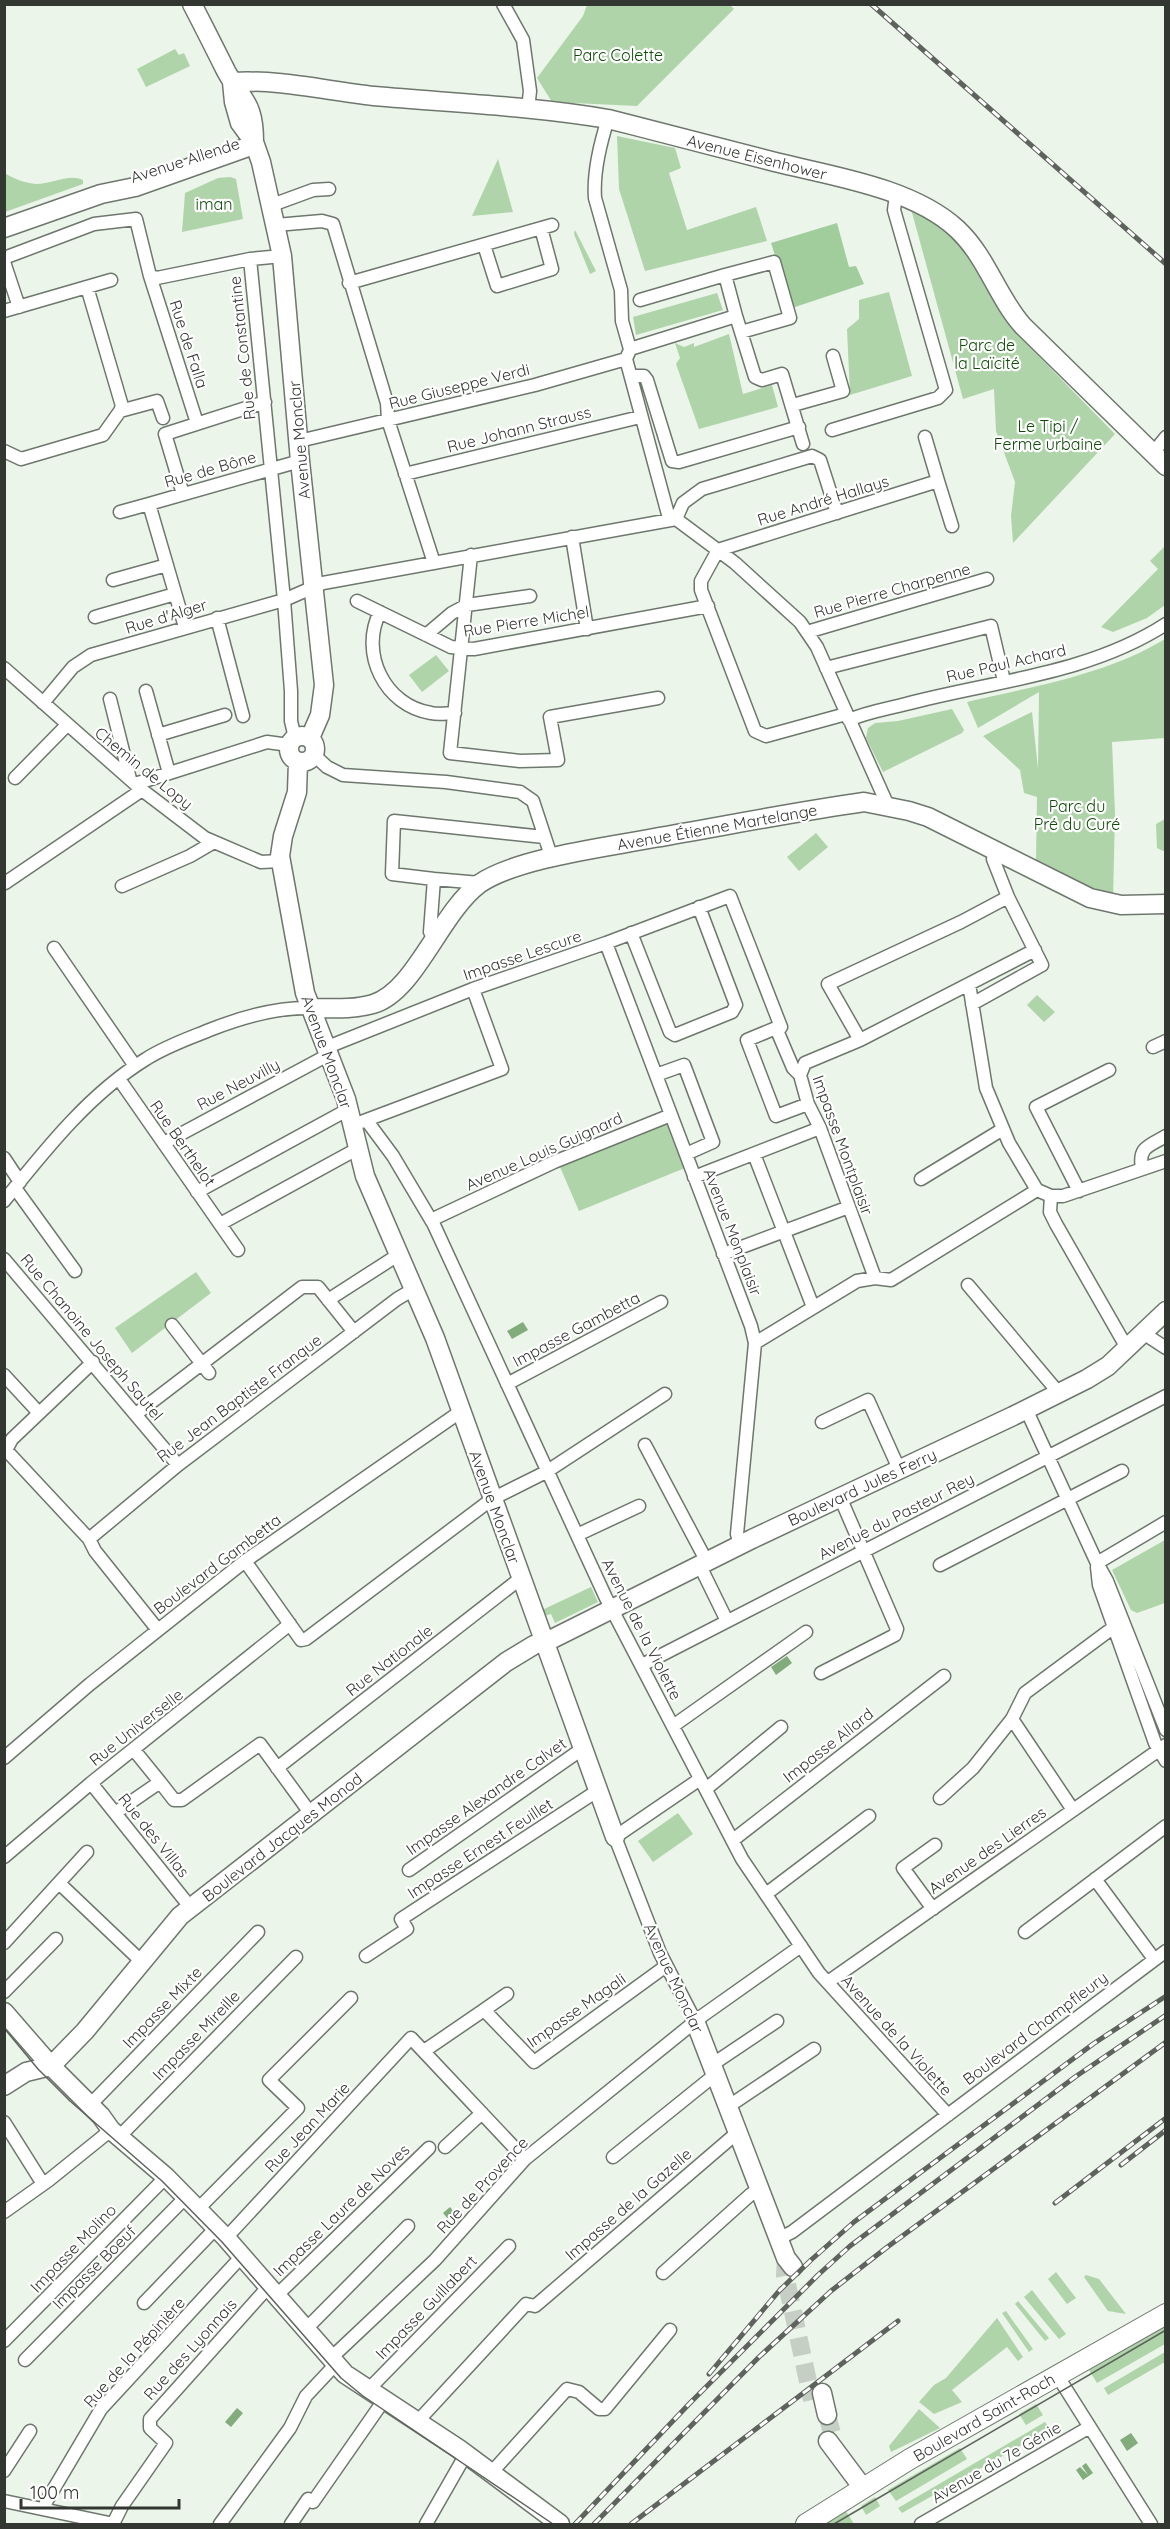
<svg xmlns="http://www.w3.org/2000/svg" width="1170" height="2529" font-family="Quicksand,sans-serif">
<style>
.green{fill:#afd4a9}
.forest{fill:#a1cc9b}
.water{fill:#82ac7c}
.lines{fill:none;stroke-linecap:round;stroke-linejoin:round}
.secondary-tunnel{stroke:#c6cfc4;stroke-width:18;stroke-dasharray:18 9;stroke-linecap:butt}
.street-casing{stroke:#6e776d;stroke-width:15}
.secondary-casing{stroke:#6e776d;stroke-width:21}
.primary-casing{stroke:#6e776d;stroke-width:22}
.street{stroke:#fff;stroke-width:12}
.secondary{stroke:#fff;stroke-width:18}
.primary{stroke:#fff;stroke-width:20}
.tram{stroke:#5e645d;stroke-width:1.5}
.rail-casing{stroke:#5e645d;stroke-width:5}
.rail{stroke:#fff;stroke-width:3;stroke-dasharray:9;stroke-linecap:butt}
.labels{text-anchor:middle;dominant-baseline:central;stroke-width:4.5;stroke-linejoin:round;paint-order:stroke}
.park-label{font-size:16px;fill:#0f4b07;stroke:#fff}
.street-label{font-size:16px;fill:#333732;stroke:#fff}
</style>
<rect width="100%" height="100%" fill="#ebf5e9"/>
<path class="green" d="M730,5L734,9L637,106L552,102L537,78L583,16L587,5Z
M175,49L179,55L184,53L190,66L146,87L137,69Z
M617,136L675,148L681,168L669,173L687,230L756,207L767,241L645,271L619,189Z
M498,159L513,212L472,216Z
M5,173C13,179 26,183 36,184C52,184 70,173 83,180V184L5,212Z
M230,177L236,179L243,219L182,232L185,193L218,178Z
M911,209C936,223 961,238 975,263C988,285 997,309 1012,329L1115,434L1013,543L1011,516L1015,482L996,431L994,389L963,399Z
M575,230L596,271L590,274L574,234Z
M889,292L912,376L850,395L847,329L859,319V300Z
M717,293L723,310L636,335L633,317Z
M729,334L743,394L772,385L778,407L699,429L676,364L680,358L675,343L684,347L694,343V347Z
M1165,546V605L1147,618L1113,632L1101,627L1158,569L1150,561Z
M1165,639V738L1112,742L1115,813L1113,900L1036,861L1037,797L1024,793L1020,770L983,736L1032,712L1038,769L1039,692L978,728L967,702C1032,687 1108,674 1165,639Z
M436,655L449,671L422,692L409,675Z
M952,709L964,730L962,733L883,772L866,738L868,728L875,723L898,721Z
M1165,819V850L1163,851L1157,848L1156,824Z
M816,833L828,847L799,871L787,857Z
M1037,995L1055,1012L1044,1022L1027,1005Z
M666,1122L685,1168L579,1211L560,1167Z
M196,1272L211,1293L132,1353L115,1328Z
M1165,1540V1603L1137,1613L1131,1610L1112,1570Z
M591,1587L598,1602L555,1623L551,1614L544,1616L542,1610Z
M678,1813L693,1834L653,1862L638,1841Z
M1056,2272L1076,2298L1067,2304L1048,2279Z
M1086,2275L1099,2279L1126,2314L1108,2311L1084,2277Z
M1032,2290L1066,2334L1059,2339L1024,2297Z
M1018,2301L1049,2338L1045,2341L1015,2304Z
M1006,2311L1033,2349L1029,2352L1002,2313Z
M997,2318L1023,2357L1018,2361L1007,2347L952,2390L962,2402L934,2414L919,2402L934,2385L946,2378Z
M1165,2322V2344L1097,2383L1087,2367Z
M1165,2352V2362L1108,2395L1104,2388Z
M1036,2404L1043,2415L1026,2425L1019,2414Z
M919,2409L940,2428L891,2452L889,2446Z
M1045,2422L1050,2429L902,2513L898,2508Z
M960,2448L967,2459L896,2501L888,2490Z
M875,2497L880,2506L866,2515L861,2506Z
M844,2508L854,2524H816Z"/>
<path class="forest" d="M837,223L849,267L856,266L864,284L792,308L771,243Z"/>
<path class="water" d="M523,1322L528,1330L512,1339L507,1331Z
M787,1656L792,1663L776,1675L771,1667Z
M450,2207L460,2219L453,2225L443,2213Z
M237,2408L243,2413L231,2427L225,2422Z
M1131,2433L1138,2443L1127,2451L1120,2440Z
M1086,2463L1093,2473L1083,2480L1076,2470L1080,2467L1088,2475L1082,2466Z"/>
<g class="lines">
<path class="secondary-tunnel" d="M786,2258L785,2275L812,2400
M827,2415L833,2437"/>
<defs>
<path id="street" d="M503,4L523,40L530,91L528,109
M608,119C600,144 593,171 595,198L621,290L622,321L630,349
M272,205L313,190L329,189
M276,225L322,221L333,224L387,403L388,420L434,563
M484,245L497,286L552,269L541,228
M4,258L94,224L136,219L150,276L157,278L250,259L282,256
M250,259L284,600L291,691V721L295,738
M4,262L19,307
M150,276L197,423
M349,283L552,225
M87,287L122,406L120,411L157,401L163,418
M640,300L725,275
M4,311L111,280
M736,316L725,275L774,262L790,318L741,332
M630,349L736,316L755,377L762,380L782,374L803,444
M629,352L626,359L669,518
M631,376H644L647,380L672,461L679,462L799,427
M793,405L843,391L833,356
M832,430L938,398L946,390L894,210L896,195
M299,441L535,385L626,359
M4,451L21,459L103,435L120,411
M1153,453L1166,437
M405,474L640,417
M938,481L952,526
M183,494L165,434L265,402
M120,512L149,504
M676,519L683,503L702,489L812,456L820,460L837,513
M572,537L587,629
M471,555L450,753L520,761L558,760L550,717L658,698
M113,580L167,565
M357,601L451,647L474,649L708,606
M380,612C359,653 385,706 431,713C439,715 447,713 455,713
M95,617L175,594
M217,618L243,716
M185,627L149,504L300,461
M807,632L987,579
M426,635L452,613L467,605L530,596
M4,668L142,790L205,838L261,862L281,861
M826,668L991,626L1004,681
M146,691L169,773
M110,699L130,779
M43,703L73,667L91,655L284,600L323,583L676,519L735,563L800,622L817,647L888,806
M846,714L766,736L755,731L701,590V581L718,550L938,481L925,437
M849,720C867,712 887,709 906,704C993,681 1089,674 1166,624
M158,735L225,715
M314,755L327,767L343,775L446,782L520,792L533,801L552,859
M15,778L67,725
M135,784L267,742L289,745
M434,879L480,883
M5,883L142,790
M122,886L190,856L214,842
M1008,897L961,922L828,984L860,1040L1035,950
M631,933L670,1032L675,1035L732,1012L736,1005L699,907
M434,937L430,932L434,879L392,874L394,821L544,837
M606,943L751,1326L755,1343L737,1534L740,1545
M54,948L135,1066
M969,984L986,1088L1009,1143L1037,1190L1051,1196H1063L1166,1161
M972,1004L1042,965L1008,897L993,859L996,851
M776,1028L747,1040L776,1116L808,1104
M1153,1047L1166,1041
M325,1048L473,989L606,943L730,896L781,1027L776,1028L793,1068L800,1075L808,1104L820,1128L875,1278
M656,1075L684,1065L713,1142L686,1154
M800,1075L805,1063L860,1040
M119,1079L238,1250
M367,1121L393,1156L434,1225L606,1598L742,1859L819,1973L948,2115
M361,1122L502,1069L473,989
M164,1143L328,1055
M754,1154L813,1307
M4,1158L20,1182
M1142,1168C1138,1147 1149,1146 1166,1136
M694,1177L820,1128
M921,1179L1003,1129
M15,1188L75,1271
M1079,1191L1036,1107L1109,1070
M197,1192L349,1109
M1051,1196L1050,1212L1056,1224L1127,1348
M4,1201C45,1150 89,1094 146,1059C166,1046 190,1038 212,1029C243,1017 276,1007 310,1008
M431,1220L554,1162L671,1115
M220,1224L357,1149
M723,1254L849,1207
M4,1259L178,1465
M968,1285L1058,1392
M328,1300L398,1255
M172,1325L209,1373
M1143,1333L1166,1348
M755,1343L857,1281L875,1278L891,1280L1037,1190
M93,1362L12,1439L6,1450L89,1539L95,1551L158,1630
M4,1375L39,1413
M507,1384L661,1302
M1026,1409L1097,1563L1107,1581L1166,1730
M136,1414L302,1287H318L354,1332
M822,1422L868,1400L899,1469
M645,1445L707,1562
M577,1535L639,1506
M89,1539L178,1465L397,1299L414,1289
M245,1561L301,1640L306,1639L492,1499L546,1472L665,1394
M1097,1563L1166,1522
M940,1565L1122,1471
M700,1566L727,1621
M1097,1567L1099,1585L1155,1743L1166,1761
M642,1665L1166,1396
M821,1673L895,1635L897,1629L840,1497
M673,1726L806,1632
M134,1750L160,1782
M4,1758L90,1684L245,1561L460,1412
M277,1768L521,1578
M91,1783L191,1908
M706,1789L781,1727
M940,1798L973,1768L1012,1719
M1073,1810L1012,1719L1025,1693L1114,1627
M115,1813L160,1782L174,1800H182L260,1744L311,1814
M733,1840L944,1676
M4,1857L91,1783L290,1624
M409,1870L582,1749
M1095,1879L1154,1959
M59,1883L141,1961
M766,1894L869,1816
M933,1909L903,1868L935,1845
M1025,1932L1166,1826
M4,1943L87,1852
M366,1956L407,1929L401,1919L597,1791
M828,1982L1166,1745
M4,1992L56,1939
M484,2010L507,1994
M695,2021L660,1953L615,1837L700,1779
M424,2051L484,2010L534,2062L666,1966
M713,2064L777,2021
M90,2105L258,1932
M729,2106L814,2049
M4,2122L43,2184
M119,2137L296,1957
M445,2147L482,2113
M613,2157L716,2074
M198,2209L298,2108L269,2080L351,1998
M4,2212L49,2180L111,2130
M226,2238L411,2038L525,2159
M780,2238L792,2232L1166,1951
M663,2273L750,2195L760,2189
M276,2296L429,2148
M144,2303L216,2228
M305,2330L408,2226
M4,2341L166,2177
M330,2359L435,2260L525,2159L702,2016L801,1946
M25,2360L186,2197
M1057,2375L1151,2524
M368,2390L509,2246
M418,2421L526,2304L535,2306L541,2301L738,2132
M4,2471L30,2431
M491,2473L567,2389L579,2392L599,2409H605L670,2330
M4,2501L114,2524
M45,2509L46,2502L101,2409L242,2256
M113,2524L122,2506L166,2443L150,2428V2419L268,2287
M220,2524L290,2428L306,2396L335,2365
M291,2524L308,2499L313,2502L384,2400
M426,2524L466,2454
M921,2524L1088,2428"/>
<path id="secondary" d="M192,4C204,27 215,49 226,71C243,102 254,102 254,142
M232,82C280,79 327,91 374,96C452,103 531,106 608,119C664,133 720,148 775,162C832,176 913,188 957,229C987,257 997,297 1023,326L1166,466
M232,82L234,102L240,123L254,142L261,162L282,256L300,461L324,685L320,715L310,738
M4,228L101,194L135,187L245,148L254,142
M289 749a13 13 0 1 1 26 0a13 13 0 1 1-26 0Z
M298,762L297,792L283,836L280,856L305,993L346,1099L365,1176L435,1338L615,1837
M310,1008C330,1008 353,1010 373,1004C415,992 440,913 479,884C516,858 608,847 654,838C724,826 794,812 864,802L909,811L928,817L1090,898L1121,905L1166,904
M4,2012L51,2066L101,2116L111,2130L166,2177L226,2238L345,2374L459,2449L560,2524
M695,2021L786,2258L793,2267
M51,2066L85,2031L180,1916L506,1662L534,1645L552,1639L752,1539L1013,1416L1087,1379L1108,1366L1166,1311
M4,2086L26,2072L51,2066
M822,2393L827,2415
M828,2441L863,2488"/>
<path id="primary" d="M806,2524L910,2459L1166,2314"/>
</defs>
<use href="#street" class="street-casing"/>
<use href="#secondary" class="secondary-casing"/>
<use href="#primary" class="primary-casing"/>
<use href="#street" class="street"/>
<use href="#secondary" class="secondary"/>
<use href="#primary" class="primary"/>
<path class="tram" d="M4,2028L38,2069L70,2101L162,2181L222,2242L341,2378L363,2396L553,2524
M834,2524L1166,2330"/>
<defs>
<path id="rail" d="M871,4L1166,264
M1121,2165L1166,2130
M1055,2203L1166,2118
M709,2374L779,2291L811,2260L854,2222L1093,2044L1166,1996
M575,2524L690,2403L818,2275L850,2246L1075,2077L1166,2015
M594,2524L759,2357L831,2291L886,2248L1166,2042
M631,2524L898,2321"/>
</defs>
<use href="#rail" class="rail-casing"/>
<use href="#rail" class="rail"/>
</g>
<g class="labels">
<g class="park-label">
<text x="618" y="55">Parc Colette</text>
<text x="214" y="204">iman</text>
<text x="987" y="345">Parc de<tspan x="987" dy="18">la Laïcité</tspan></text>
<text x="1048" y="426">Le Tipi /<tspan x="1048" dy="18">Ferme urbaine</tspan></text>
<text x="1077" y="806">Parc du<tspan x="1077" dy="18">Pré du Curé</tspan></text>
</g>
<g class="street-label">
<text transform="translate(757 157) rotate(14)">Avenue Eisenhower</text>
<text transform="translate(185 160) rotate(-18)">Avenue Allende</text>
<text transform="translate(189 344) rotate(72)">Rue de Falla</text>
<text transform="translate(242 348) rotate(-96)">Rue de Constantine</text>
<text transform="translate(459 386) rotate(-14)">Rue Giuseppe Verdi</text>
<text transform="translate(519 429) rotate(-14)">Rue Johann Strauss</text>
<text transform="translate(299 440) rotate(-95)">Avenue Monclar</text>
<text transform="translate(210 469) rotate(-16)">Rue de Bône</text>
<text transform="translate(823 500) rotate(-17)">Rue André Hallays</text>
<text transform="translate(892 590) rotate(-16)">Rue Pierre Charpenne</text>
<text transform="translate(166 616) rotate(-17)">Rue d'Alger</text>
<text transform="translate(526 621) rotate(-9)">Rue Pierre Michel</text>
<text transform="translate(1006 663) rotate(-13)">Rue Paul Achard</text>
<text transform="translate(144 768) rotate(39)">Chemin de Lopy</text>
<text transform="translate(717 827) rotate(-10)">Avenue Étienne Martelange</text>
<text transform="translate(522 955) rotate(-19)">Impasse Lescure</text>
<text transform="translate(327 1052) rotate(70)">Avenue Monclar</text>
<text transform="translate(238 1084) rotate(-28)">Rue Neuvilly</text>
<text transform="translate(183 1143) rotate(55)">Rue Berthelot</text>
<text transform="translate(843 1145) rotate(70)">Impasse Montplaisir</text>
<text transform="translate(544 1151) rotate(-24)">Avenue Louis Guignard</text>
<text transform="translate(733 1232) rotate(69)">Avenue Monplaisir</text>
<text transform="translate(576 1329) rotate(-28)">Impasse Gambetta</text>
<text transform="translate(92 1337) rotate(50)">Rue Chanoine Joseph Sautel</text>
<text transform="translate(239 1398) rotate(-37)">Rue Jean Baptiste Franque</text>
<text transform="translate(862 1487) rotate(-25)">Boulevard Jules Ferry</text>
<text transform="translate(495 1507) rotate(70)">Avenue Monclar</text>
<text transform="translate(896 1516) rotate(-27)">Avenue du Pasteur Rey</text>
<text transform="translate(217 1564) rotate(-37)">Boulevard Gambetta</text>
<text transform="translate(642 1629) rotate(63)">Avenue de la Violette</text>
<text transform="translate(389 1660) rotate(-38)">Rue Nationale</text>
<text transform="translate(136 1727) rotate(-38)">Rue Universelle</text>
<text transform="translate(828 1745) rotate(-38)">Impasse Allard</text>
<text transform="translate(486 1796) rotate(-35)">Impasse Alexandre Calvet</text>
<text transform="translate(154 1835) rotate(51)">Rue des Villas</text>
<text transform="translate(282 1837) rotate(-38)">Boulevard Jacques Monod</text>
<text transform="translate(480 1848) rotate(-33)">Impasse Ernest Feuillet</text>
<text transform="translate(987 1850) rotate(-35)">Avenue des Lierres</text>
<text transform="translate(674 1978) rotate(65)">Avenue Monclar</text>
<text transform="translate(162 2007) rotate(-46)">Impasse Mixte</text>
<text transform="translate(576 2010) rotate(-35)">Impasse Magali</text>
<text transform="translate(1035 2028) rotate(-37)">Boulevard Champfleury</text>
<text transform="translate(196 2035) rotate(-46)">Impasse Mireille</text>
<text transform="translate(897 2035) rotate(48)">Avenue de la Violette</text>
<text transform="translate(307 2127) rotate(-47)">Rue Jean Marie</text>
<text transform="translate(482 2185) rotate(-47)">Rue de Provence</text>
<text transform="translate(628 2204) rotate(-41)">Impasse de la Gazelle</text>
<text transform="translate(341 2210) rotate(-44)">Impasse Laure de Noves</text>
<text transform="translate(73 2248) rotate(-46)">Impasse Molino</text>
<text transform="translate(94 2267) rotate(-45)">Impasse Boeuf</text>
<text transform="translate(426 2307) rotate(-46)">Impasse Guillabert</text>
<text transform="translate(190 2349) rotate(-48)">Rue des Lyonnais</text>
<text transform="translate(134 2352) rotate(-48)">Rue de la Pépinière</text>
<text transform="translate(984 2417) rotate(-30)">Boulevard Saint-Roch</text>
<text transform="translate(996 2462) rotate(-30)">Avenue du 7e Génie</text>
</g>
</g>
<rect width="1170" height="2529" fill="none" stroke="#333732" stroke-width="12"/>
<path d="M21 2499v9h158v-9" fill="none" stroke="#333732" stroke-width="3"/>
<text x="30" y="2499" font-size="18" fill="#333732" stroke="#ffffff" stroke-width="4.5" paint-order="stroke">100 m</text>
</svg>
